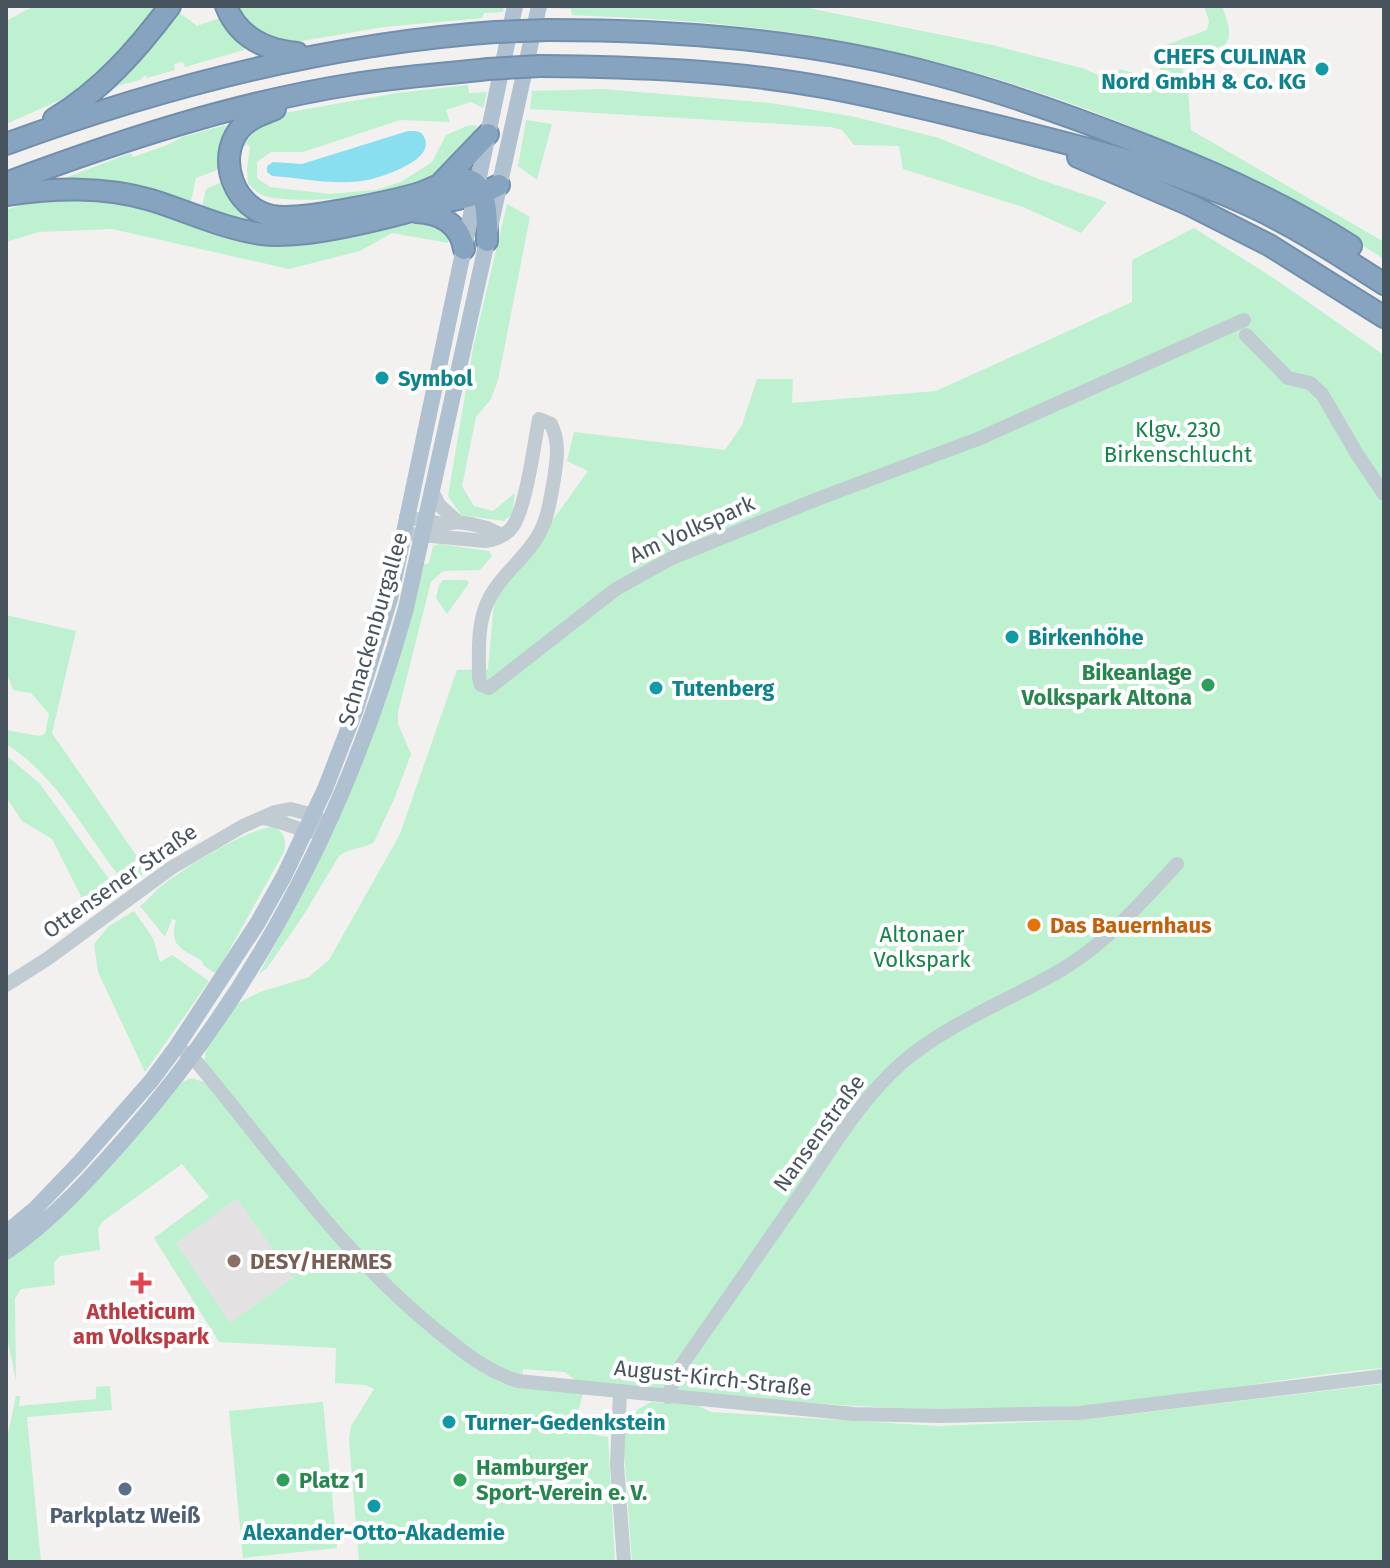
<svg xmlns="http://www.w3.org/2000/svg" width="1390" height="1568" font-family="'Fira Sans',sans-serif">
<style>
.education{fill:#e4e1e2}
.green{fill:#bdf1d0;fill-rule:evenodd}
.water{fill:#89deef}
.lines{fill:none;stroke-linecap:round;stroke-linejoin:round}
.highway-casing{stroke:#718fac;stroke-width:24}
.minor{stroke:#c0cbd2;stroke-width:14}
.major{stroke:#afc0d0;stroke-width:16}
.highway{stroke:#86a4c0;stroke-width:20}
.highway-bridge-casing{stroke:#718fac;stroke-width:24;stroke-linecap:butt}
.highway-bridge{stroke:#86a4c0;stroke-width:20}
.culture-dot{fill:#0f9aa8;stroke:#fff;stroke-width:3}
.leisure-dot{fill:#2e9e5b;stroke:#fff;stroke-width:3}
.food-dot{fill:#e8710a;stroke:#fff;stroke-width:3}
.education-dot{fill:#8d6e63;stroke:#fff;stroke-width:3}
.health-dot{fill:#e0444e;stroke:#fff;stroke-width:3}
.service-dot{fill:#5c6f8a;stroke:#fff;stroke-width:3}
.labels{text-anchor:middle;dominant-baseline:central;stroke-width:8;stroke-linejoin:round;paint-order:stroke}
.culture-label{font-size:22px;font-weight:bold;fill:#0d838f;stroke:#fff;text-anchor:start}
.park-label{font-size:22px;fill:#148448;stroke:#fff}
.street-label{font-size:22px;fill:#47545e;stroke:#fff}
.leisure-label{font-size:22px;font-weight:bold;fill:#27864d;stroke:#fff;text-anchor:start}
.food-label{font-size:22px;font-weight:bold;fill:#c56008;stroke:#fff;text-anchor:start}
.education-label{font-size:22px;font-weight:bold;fill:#785e54;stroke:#fff;text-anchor:start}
.health-label{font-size:22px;font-weight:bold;fill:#be3a42;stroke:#fff}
.service-label{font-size:22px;font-weight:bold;fill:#4e5e75;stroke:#fff}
</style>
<rect width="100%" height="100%" fill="#f3f0f0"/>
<path class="education" d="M237,1199L293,1278L230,1323L176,1243Z"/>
<path class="green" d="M34,6H163L106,70L78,92L6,124V21Z
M232,6H504L503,12L484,13L482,18L384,27L290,43L264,40Z
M550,6H798L992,45L1082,68L1115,82L1119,69L1163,81L1155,49L1207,30L1209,21L1204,6H1222C1226,19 1234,33 1225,45L1180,60L1188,89L1191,130L1384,242V259C1196,138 988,58 765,29C701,21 637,18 572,15L571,9L550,8Z
M176,10L197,26L223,17L235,36V40L243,45L244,50L185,67L183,62L174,64L175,70L147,78L145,75L140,80L120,85L111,91L109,88Z
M468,85L469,93L487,92L483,108L471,102L446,110L450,122L400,120L303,152H271L257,162V178L270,187L330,194L376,190L401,182L432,162L446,135L467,126L477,125C468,151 451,171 426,183C399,196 289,206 262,195C256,192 252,188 248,183L247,169L250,147L247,144L239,151L244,136L273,115L397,93Z
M603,89L771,103L851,116L939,138L1041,180L1107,202L1081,233L1023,207L903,169L899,146L854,145L842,130L831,127L530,109L532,91Z
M244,120L223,168L196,178L190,205L60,182L59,180L131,153L133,157L165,146L182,137Z
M526,120L552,124L537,180L518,166Z
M226,180L289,226L245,224L201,211L206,189Z
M54,200C83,200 112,199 140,207C186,219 240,247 288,247C337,246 406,207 450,233L448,243L392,233L360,251L289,269L112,229L39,232L6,242V210L31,202Z
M507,204L530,217L498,380L491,399L476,417L462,486L474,506L493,511L515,493L512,514L504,521L461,515L448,496L473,348Z
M1194,228L1272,277L1384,355V1368C1281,1377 1180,1399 1077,1406C908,1418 742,1397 575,1380L565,1372L523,1369L522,1375L499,1369L416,1309L344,1234L212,1073L205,1060L206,1046L235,1005L260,992L309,977L329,960L400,834L457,670L488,669L494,602L588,471L567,461L574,432L725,450L742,425L757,379H793L792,403L936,391L1132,302V260Z
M440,544L489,551L492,556L480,570L443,571L431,582L398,712V724L411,754L395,797L374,842C363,850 349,847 339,856L303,916L267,968L259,974L314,872L361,766L393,676L422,565L429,563L433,546Z
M443,580H467L469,583L447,614L436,598L439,585Z
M6,615L76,631L52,733L147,871L127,886C87,838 60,778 6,744V730L39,736L45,734L49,714L31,693L13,690L6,671Z
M6,755L40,784L119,893L87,917L80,894L52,839L22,821L6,797Z
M272,827C284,830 287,841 284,852L216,974L203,965L202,961C181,948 169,947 176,920L172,919L165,937L140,906C149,900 155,890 164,884C187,867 244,830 272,827Z
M134,911L153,938L160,962L172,955L209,981L145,1072L98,972L94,944L109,926Z
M191,1078L204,1082L253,1141L478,1369L501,1383L583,1394C574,1425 575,1432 608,1437L615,1562H359L349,1439L351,1426L374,1389L365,1385L335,1383L336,1348L219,1342L154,1238L209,1197L182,1164L102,1222L98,1229L100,1250L60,1256L54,1263L55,1285L21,1289L15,1298L16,1381L6,1331V1258L180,1083ZM237,1199L293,1278L230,1323L176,1243Z
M1384,1384V1562H632L623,1438L627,1424L637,1410L651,1402L697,1405L711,1412L939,1426L1080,1420Z
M110,1386L112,1410L27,1417L41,1562H6L8,1434L16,1396H20L19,1406L96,1399V1387Z
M323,1402L337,1548L243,1558L229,1411Z"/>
<path class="water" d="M408,131C415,131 421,130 424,137C436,159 387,175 372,179C340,187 304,178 272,176L267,172V166L273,162L302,164Z"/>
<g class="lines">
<defs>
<path id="highway" d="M226,6C238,37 265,50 297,53
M548,30C678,30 811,40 938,75C1006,93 1073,117 1139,143C1213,172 1284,203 1351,246
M540,66C635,67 730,70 823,87C879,97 934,111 989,124C1081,146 1173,169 1259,210C1303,231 1343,258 1384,284
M275,109C262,114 248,119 239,130C216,160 235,210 273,216C300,221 388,202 417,194C431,190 454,175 469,180C489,187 487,224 487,241
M54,119C102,90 137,50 170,6
M6,144C164,86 326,44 495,32
M1078,157L1190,205L1269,245L1384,317
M6,183C119,141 234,103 354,84C398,77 443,74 488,69
M441,183L488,134
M6,195C55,188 103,186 151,200C187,211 224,229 262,234C303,240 388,218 429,206C453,199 477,197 499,185
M416,212C440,213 460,224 464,249"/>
</defs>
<use href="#highway" class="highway-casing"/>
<path class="minor" d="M1246,335L1288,378L1310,383L1322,394L1357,454L1384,494
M432,491L439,505L458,522
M406,517L443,524L458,522L471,524L487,528L502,535
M411,534L485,541C495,540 507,535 513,526C526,507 534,445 539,419L551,424C560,443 557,459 554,479C550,500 548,521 536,539C522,561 498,578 487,603C477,626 479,653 479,677L481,685L489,688L616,589L672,558L820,498L978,439L1244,320
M262,818C282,820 300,832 316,832
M6,985L47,959L171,868L243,826L275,812L290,809L314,815L322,821
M185,1052L195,1060C272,1152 342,1254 436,1330C462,1351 486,1371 518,1381L854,1414L940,1416L1079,1413L1384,1376
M620,1392L617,1465L624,1562
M668,1397L676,1373C718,1312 761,1251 804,1189C834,1145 863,1096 904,1061C952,1021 1013,999 1066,967C1109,940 1143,901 1177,864"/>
<path class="major" d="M6,1233L35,1209L80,1162L151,1081L177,1046L257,924L284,876L325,789L356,709L390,599L515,6
M6,1252C53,1220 91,1177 128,1135C262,982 352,803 406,608L539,6"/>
<use href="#highway" class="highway"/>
<defs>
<path id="highway-bridge" d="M495,32L548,30
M488,69L540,66"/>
</defs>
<use href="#highway-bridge" class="highway-bridge-casing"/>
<use href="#highway-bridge" class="highway-bridge"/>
</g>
<g class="culture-dot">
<circle cx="1322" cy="69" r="8"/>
<circle cx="382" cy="378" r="8"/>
<circle cx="1012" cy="637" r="8"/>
<circle cx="656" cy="688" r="8"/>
<circle cx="449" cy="1422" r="8"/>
<circle cx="374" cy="1506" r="8"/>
</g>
<g class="leisure-dot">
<circle cx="1208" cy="685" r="8"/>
<circle cx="283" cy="1480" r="8"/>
<circle cx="460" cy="1480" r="8"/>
</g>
<circle class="food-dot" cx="1034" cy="925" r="8"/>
<circle class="education-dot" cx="234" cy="1261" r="8"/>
<path class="health-dot" d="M137 1271h8v8h8v8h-8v8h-8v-8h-8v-8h8z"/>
<circle class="service-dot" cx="125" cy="1489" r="8"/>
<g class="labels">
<g class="culture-label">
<text x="1306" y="56" text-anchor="end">CHEFS CULINAR<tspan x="1306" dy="25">Nord GmbH &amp; Co. KG</tspan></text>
<text x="398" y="378">Symbol</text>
<text x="1028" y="637">Birkenhöhe</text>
<text x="672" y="688">Tutenberg</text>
<text x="465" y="1422">Turner-Gedenkstein</text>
<text x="374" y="1532" text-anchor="middle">Alexander-Otto-Akademie</text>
</g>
<g class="park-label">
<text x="1178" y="429">Klgv. 230<tspan x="1178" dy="25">Birkenschlucht</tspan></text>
<text x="922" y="934">Altonaer<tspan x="922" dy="25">Volkspark</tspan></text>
</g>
<g class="street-label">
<text transform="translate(692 529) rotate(-24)">Am Volkspark</text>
<text transform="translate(373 629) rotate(-74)">Schnackenburgallee</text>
<text transform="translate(120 881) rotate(-35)">Ottensener Straße</text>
<text transform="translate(819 1133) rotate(-54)">Nansenstraße</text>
<text transform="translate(713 1378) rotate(6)">August-Kirch-Straße</text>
</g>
<g class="leisure-label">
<text x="1192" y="672" text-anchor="end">Bikeanlage<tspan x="1192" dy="25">Volkspark Altona</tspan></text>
<text x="476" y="1467">Hamburger<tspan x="476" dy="25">Sport-Verein e. V.</tspan></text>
<text x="299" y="1480">Platz 1</text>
</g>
<g class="food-label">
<text x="1050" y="925">Das Bauernhaus</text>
</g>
<g class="education-label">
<text x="250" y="1261">DESY/HERMES</text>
</g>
<g class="health-label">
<text x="141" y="1311">Athleticum<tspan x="141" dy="25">am Volkspark</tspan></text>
</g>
<g class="service-label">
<text x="125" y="1515">Parkplatz Weiß</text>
</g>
</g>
<rect width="1390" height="1568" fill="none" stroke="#47545e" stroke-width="16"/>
</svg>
